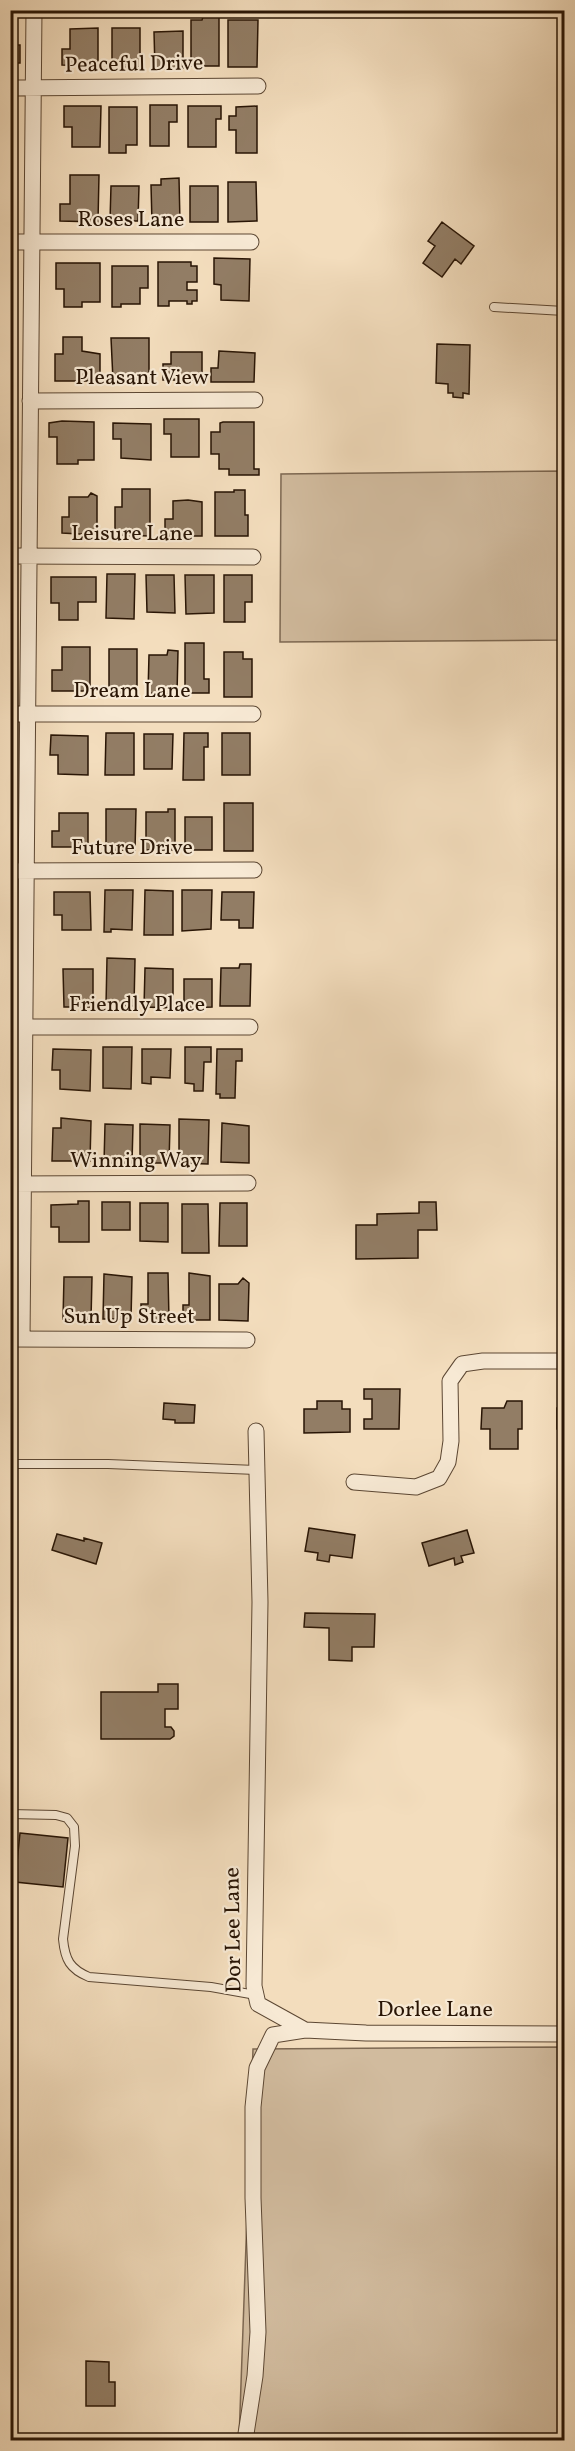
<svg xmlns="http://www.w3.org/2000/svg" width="575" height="2451" font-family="Vollkorn,serif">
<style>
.green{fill:#d1bb9e;stroke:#7d6852;stroke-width:1.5}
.building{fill:#927d65;stroke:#291505;stroke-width:1.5}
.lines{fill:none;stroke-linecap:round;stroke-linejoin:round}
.service-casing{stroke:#5c4733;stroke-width:10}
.minor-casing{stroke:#5c4733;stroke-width:17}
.service{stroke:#f7e9d4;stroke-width:8}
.minor{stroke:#f7e9d4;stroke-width:15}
.labels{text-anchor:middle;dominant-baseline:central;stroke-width:4.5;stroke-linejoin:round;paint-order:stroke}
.street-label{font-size:22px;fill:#291505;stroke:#f7e9d4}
</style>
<rect width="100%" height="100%" fill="#f3ddbd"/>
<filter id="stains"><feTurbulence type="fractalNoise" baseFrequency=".00333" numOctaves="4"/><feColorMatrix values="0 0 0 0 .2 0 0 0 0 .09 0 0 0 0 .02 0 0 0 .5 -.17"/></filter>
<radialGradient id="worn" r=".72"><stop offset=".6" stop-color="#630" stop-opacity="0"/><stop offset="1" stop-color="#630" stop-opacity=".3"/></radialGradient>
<path class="green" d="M564,471V640L280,642L281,474Z
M564,2047V2440H239L253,2049Z"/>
<path class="building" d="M203,17H219V66H191V20H202Z
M228,20H258L257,67H228Z
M10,26H13V45H20V63H10Z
M98,28V66L62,65V49H70V29Z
M112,28H140V67H112Z
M183,31V68L155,69L154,32Z
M150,105H177V122H169V146H150Z
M64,106H101L100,147H72V127H64Z
M188,106H221V119H216V147H188Z
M257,106V153H236V130H229V116H236V107Z
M10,107H14V146H10Z
M109,107H137V145H126V153H109Z
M70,175H99L98,222L60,221V204H70Z
M10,178H15V221L11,222Z
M179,178L180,223H152L151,185H161V179Z
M228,182H256L257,221L228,222Z
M111,186H139L138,221H110Z
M190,186H218V222H190Z
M442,222L474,246L461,264L455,259L442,277L423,263L435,246L428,241Z
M214,258L250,259L249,301L221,300V285L214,284Z
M158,262H191V266H197V282H187V290H197V301H192V304H187V301H169V306H158Z
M56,263H100V302H82V307H64V289H56Z
M112,266H148V288H140V304H121V307H112Z
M63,337H82V351L100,354V381H55V354H63Z
M111,338H149V380H113Z
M437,344L470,345L469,394L463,393V398L453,397V393H448V384L436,383Z
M219,351L255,353L254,382H211V368H218Z
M171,352H202V380H163V364H171Z
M164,419H199V457H171V434H164Z
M62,421L94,422V460H78V464H57V437H49V423Z
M223,422H254V469H259V475H229V469H219V454H211V432H220V423Z
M113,423L151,424V460L121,458V439H113Z
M122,489H150V536L115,535V507H122Z
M234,490H245V515H248V536H215V492H234Z
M91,493L97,496V535L62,533V517H69V497H88Z
M188,500L202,502V536H165V519H173V501Z
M10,574H12V619H10Z
M107,574H135L134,619L106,618Z
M146,575H174L175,613L147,612Z
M185,575H214V613L186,614Z
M224,575H252V602H245V622H224Z
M51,577H96V602H78V620H59V603H51Z
M185,643H204V679H209V693H185Z
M62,647H90V691H52V670H62Z
M109,649H137V693H109Z
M168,650L178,651L177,694L148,693L149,655H167Z
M224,652H243V659H252V697H224Z
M106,733H134V775H105Z
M184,733H208V747H204V780H183Z
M222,733H250V775H222Z
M144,734H173L172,769H144Z
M51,735L88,736V775L58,774V755H50Z
M224,803H253V851H224Z
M106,809H136L135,850H106Z
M168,809H175V850H146V812H168Z
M59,813H88V847H52V831H59Z
M185,817H212V850H185Z
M105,890H133L132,930L111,929V932H104Z
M145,890L173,891V935H144Z
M182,890H212L211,929L182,931Z
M54,892H90L91,930H62V915H54Z
M222,892H254L253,928H239V920H221Z
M107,958L135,959L134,1006L106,1005Z
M240,964H251L250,1006H220L221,968H239Z
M145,968L173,969V1008L144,1007Z
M63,969H93V1007H64Z
M184,979H212V1007L184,1008Z
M103,1047H132L131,1089L103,1088Z
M185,1047H211V1062H204L203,1091H194V1084L185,1083Z
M53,1049L91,1050L90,1091L60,1089V1070H52Z
M142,1049H171L170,1078L151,1077V1084L142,1083Z
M217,1049H242V1061H236L235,1098H220V1094H216Z
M61,1118L91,1121L90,1161H52L53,1128H61Z
M179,1119L209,1120L208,1164L179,1163Z
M222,1123L249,1126V1163L221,1162Z
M105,1124L133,1125L132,1163H104Z
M140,1124L170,1125L169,1163H140Z
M78,1201H89V1242H59V1227H51V1205L78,1204Z
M102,1202H130V1230H102Z
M419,1202H436L437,1230H418V1258L356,1259V1225H377V1214L419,1213Z
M140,1203H168V1242L140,1241Z
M220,1203H247V1246H219Z
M182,1204H208L209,1253H182Z
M148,1273H168L169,1320H141V1304H148Z
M189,1273L210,1276V1320H183V1305H189Z
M104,1274L132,1277L131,1319H103Z
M64,1277H92L91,1320L63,1319Z
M243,1278L249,1283L248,1321L219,1320V1284H238Z
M364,1389H400L399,1429H364V1419H372V1399H364Z
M317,1401H342V1409H350V1432L304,1433V1409H317Z
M507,1401H522V1429H518V1449H490V1429H481L482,1408H504Z
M164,1403L195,1405L194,1423H175V1420L163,1419Z
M557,1408H564V1430L557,1429Z
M309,1528L355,1535L352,1558L330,1555L329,1562L317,1560L318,1553L305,1551Z
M467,1530L474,1553L461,1556L463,1562L455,1565L454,1558L429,1566L422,1543Z
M57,1534L84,1541V1538L102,1543L96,1564L52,1550Z
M305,1613L375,1614L374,1647H352V1661L329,1660V1628L304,1627Z
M158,1684H178V1709H165V1727H171L174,1731V1736L170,1739H101V1692H158Z
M20,1833L68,1838L63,1887L15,1882Z
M86,2361L109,2362V2382H115V2406H86Z"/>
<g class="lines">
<defs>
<path id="service" d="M494,307L564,311
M10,1464H108L257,1470
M10,1814L56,1815L67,1818L74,1827L75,1846L63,1939C65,1960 70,1969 89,1977L211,1987L256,1995"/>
<path id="minor" d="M10,88L258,86
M10,242H251
M30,401L255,400
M10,556L253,557
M10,714H253
M10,871L254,870
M10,1027H250
M10,1184L248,1183
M10,1339L247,1340
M22,1339L34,10
M256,1431L260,1602L254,1986L258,2004L305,2030
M354,1482L416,1487L439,1478L448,1462L451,1441L450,1381L462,1364L483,1361H564
M245,2440L255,2376L258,2332L253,2198V2107L257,2068L273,2035L305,2030L366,2033L564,2034"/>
</defs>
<use href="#service" class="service-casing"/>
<use href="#minor" class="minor-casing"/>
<use href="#service" class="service"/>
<use href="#minor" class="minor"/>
</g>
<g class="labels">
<g class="street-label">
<text transform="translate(134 65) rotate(-1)">Peaceful Drive</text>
<text x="131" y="220">Roses Lane</text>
<text x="142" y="378">Pleasant View</text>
<text x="132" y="534">Leisure Lane</text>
<text x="132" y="691">Dream Lane</text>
<text x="132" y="848">Future Drive</text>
<text x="137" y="1005">Friendly Place</text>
<text x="136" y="1161">Winning Way</text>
<text x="129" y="1317">Sun Up Street</text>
<text transform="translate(234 1930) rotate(-91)">Dor Lee Lane</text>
<text x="435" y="2010">Dorlee Lane</text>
</g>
</g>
<rect width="575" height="2451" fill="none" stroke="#f3ddbd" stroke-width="36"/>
<rect x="12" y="12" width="551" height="2427" fill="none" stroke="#291505" stroke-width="3"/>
<rect x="18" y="18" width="539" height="2415" fill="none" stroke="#291505" stroke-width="1.5"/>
<rect width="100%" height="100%" filter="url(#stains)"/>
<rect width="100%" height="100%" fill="url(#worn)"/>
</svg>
